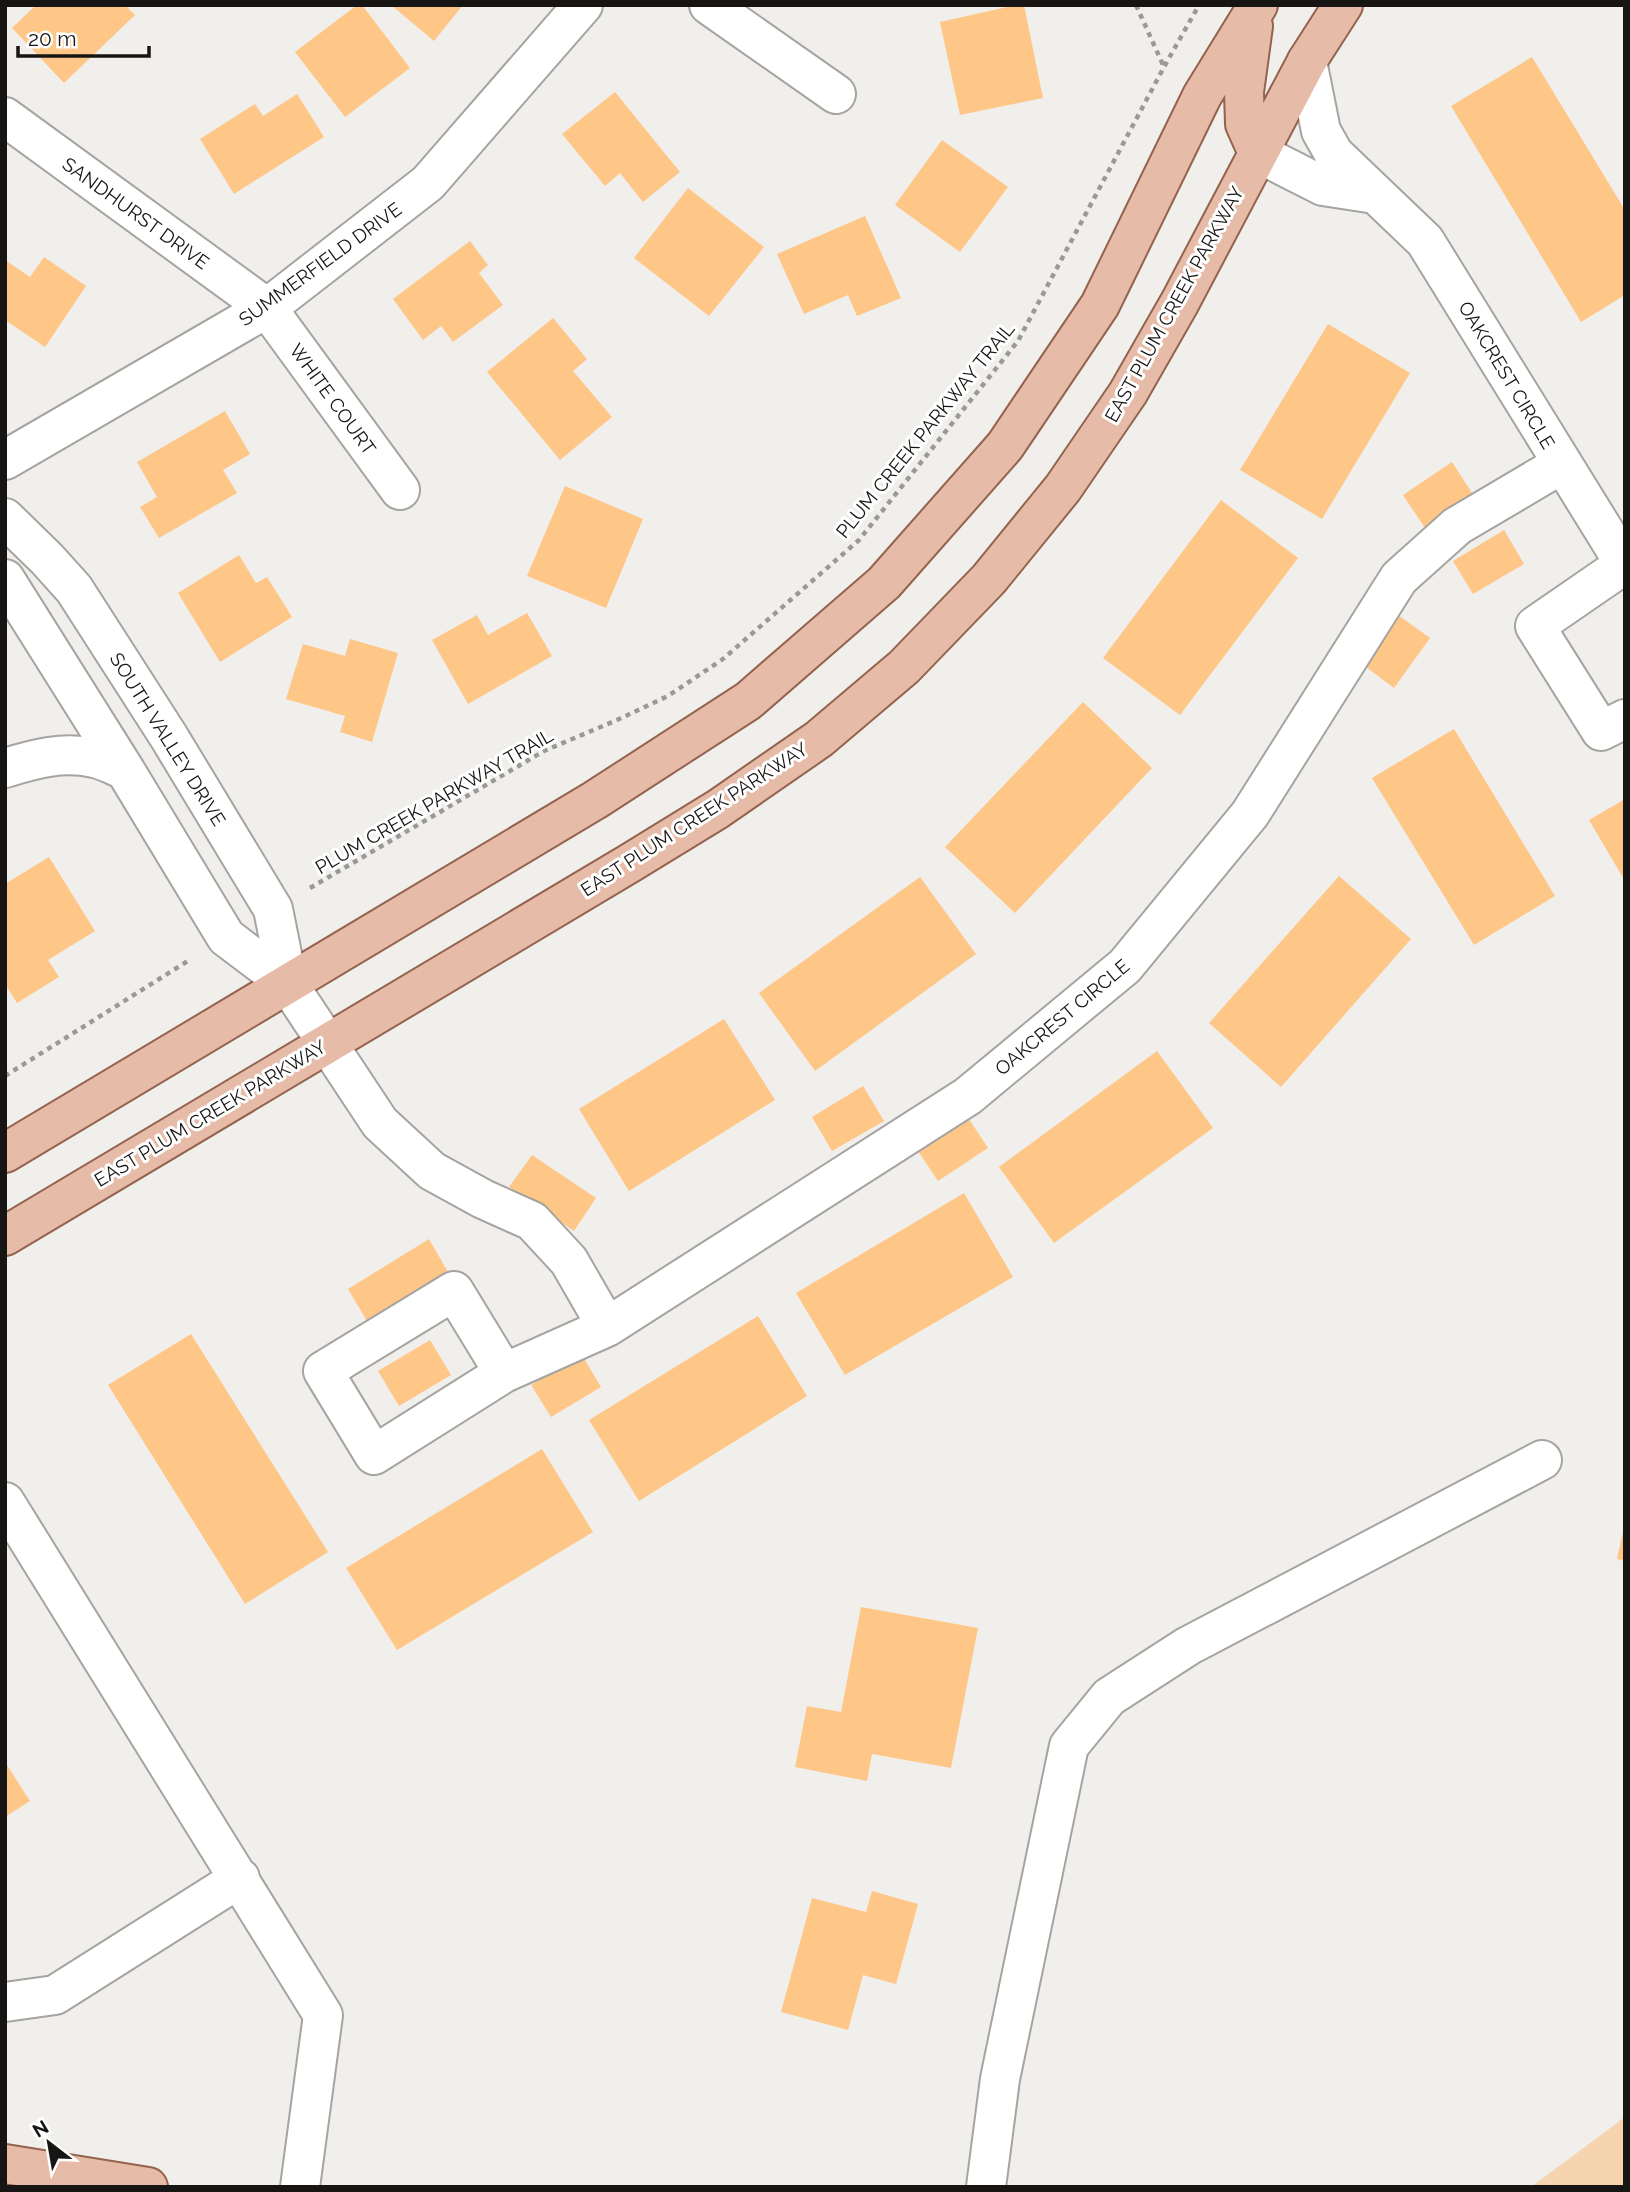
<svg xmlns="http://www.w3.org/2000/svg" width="1630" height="2192" font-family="Raleway,sans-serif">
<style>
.green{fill:#f7d4b0}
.building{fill:#fec687}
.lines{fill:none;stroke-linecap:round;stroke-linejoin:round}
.minor-casing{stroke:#a6a4a1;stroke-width:42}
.major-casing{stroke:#93634e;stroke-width:42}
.path{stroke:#9b9997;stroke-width:4.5;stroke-dasharray:5 5;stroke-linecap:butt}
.minor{stroke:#fff;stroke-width:38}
.major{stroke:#e6bba8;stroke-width:38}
.labels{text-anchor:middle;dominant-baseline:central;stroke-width:6;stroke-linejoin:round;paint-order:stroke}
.street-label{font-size:19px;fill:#161514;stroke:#fff}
</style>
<rect width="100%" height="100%" fill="#f1efec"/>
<path class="green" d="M1625,2117V2187H1531Z"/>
<path class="building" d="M36,5H125L135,15L64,83L12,28Z
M357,5H362L410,68L345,117L295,52Z
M391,5H463L434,41Z
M1016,5H1024L1043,98L960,115L940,22Z
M1532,57L1625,210V295L1581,322L1451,106Z
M615,92L680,172L643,202L620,173L605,186L562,134Z
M297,94L324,137L234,194L200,139L255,104L263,116Z
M942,140L1008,187L960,252L895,205Z
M688,188L764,247L709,316L634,258Z
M865,216L901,298L857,316L848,295L804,314L777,254Z
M470,241L488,265L479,273L503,305L453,342L441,326L423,340L393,299Z
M44,257L86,286L45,347L5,320V260L30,277Z
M553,318L587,359L573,371L612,417L560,460L487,372Z
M1328,324L1410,373L1322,519L1240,470Z
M225,411L250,454L223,470L237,493L159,538L140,507L157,497L137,462Z
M1452,462L1474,496L1425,528L1403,495Z
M565,486L643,519L606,608L527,576Z
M1221,500L1298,558L1180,715L1103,658Z
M1504,530L1524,564L1473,594L1453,561Z
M239,555L256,583L267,577L292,617L220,662L178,593Z
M527,613L552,656L468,704L432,640L477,615L488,635Z
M1398,615L1430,638L1394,688L1362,664Z
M350,639L398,653L372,742L340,732L345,716L286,699L303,644L345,656Z
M1083,702L1152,768L1015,913L945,847Z
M1454,729L1555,896L1474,945L1372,778Z
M1625,799V881L1589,820Z
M49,857L95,931L48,960L59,977L17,1003L5,984V884Z
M1339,876L1411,939L1281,1087L1209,1023Z
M920,877L976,954L815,1071L759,993Z
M724,1019L775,1100L629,1191L579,1109Z
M1157,1051L1213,1128L1054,1243L999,1167Z
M863,1086L884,1121L832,1151L812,1117Z
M967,1116L988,1148L938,1181L916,1148Z
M532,1155L596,1198L574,1231L509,1187Z
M964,1193L1013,1277L845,1375L796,1293Z
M429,1239L448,1272L367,1321L348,1289Z
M758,1316L807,1396L639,1501L589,1420Z
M191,1334L328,1552L245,1604L108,1385Z
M430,1340L451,1375L399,1406L378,1371Z
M582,1355L601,1387L551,1417L531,1385Z
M542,1449L593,1532L397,1650L346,1568Z
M1624,1527H1625V1561L1617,1559Z
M861,1607L978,1628L951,1768L872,1754L867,1781L795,1767L807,1706L841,1712Z
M5,1762L30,1801L5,1817Z
M872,1891L918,1904L896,1984L863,1975L848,2030L781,2012L812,1898L866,1912Z"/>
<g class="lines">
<defs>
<path id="minor" d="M709,5L836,94
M1307,61L1321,131L1334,154L1425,241L1624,563
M5,117L267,308L400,490
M1258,153L1323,186L1375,194
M5,460L267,308L428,183L583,5
M5,518L47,559L74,589L169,737L273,909L288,984
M1625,564L1535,626L1601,731L1625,719
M5,579L125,770L226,937L288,984L380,1123L432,1171L483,1199L532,1221L569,1261L607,1327
M5,768C34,759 63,751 94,758C104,760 115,766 125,770
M504,1373L454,1291L323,1371L374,1455L504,1373L607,1327L968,1096L1125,966L1250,814L1399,578L1457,526L1562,464
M5,1502L323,2015L300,2187
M5,2002L55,1995L240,1878
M986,2187L1000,2079L1069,1746L1109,1697L1188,1646L1542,1460"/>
<path id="major" d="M1253,26L1244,92L1245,124L1258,153
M5,1153L595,800L748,701L884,583L1005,446L1100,305L1202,96L1258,5
M5,1236L630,863L718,809L819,739L904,667L989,579L1063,488L1128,393L1180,302L1307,61L1343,5
M5,2164L148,2187"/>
</defs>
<use href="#minor" class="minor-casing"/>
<use href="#major" class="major-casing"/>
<path class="path" d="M1136,5L1164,67
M310,888L544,751L617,720L668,696L723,659L859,540L1018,341L1164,67L1199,5
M5,1076L191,959"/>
<use href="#minor" class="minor"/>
<use href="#major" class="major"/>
</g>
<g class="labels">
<g class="street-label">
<text transform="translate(136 213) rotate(36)">SANDHURST DRIVE</text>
<text transform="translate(320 264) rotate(-36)">SUMMERFIELD DRIVE</text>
<text transform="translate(1174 304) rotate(-61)">EAST PLUM CREEK PARKWAY</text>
<text transform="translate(1507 375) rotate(59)">OAKCREST CIRCLE</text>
<text transform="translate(333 399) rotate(54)">WHITE COURT</text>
<text transform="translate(925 430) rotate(-51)">PLUM CREEK PARKWAY TRAIL</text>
<text transform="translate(168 739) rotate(58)">SOUTH VALLEY DRIVE</text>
<text transform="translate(434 801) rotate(-30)">PLUM CREEK PARKWAY TRAIL</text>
<text transform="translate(694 819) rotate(-33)">EAST PLUM CREEK PARKWAY</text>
<text transform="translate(1062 1017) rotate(-40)">OAKCREST CIRCLE</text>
<text transform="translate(210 1113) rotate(-31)">EAST PLUM CREEK PARKWAY</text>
</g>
</g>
<rect width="1630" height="2192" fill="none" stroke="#161514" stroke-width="14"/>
<g transform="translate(49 2143) rotate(329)" stroke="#ffffff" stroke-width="5" paint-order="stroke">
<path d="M0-5L12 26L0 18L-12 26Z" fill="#161514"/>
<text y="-10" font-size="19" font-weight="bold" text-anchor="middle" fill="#161514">N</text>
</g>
<path d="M18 46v10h131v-10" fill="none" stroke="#161514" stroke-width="3.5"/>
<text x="28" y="46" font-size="21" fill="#161514" stroke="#ffffff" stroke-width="5" paint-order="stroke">20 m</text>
</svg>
